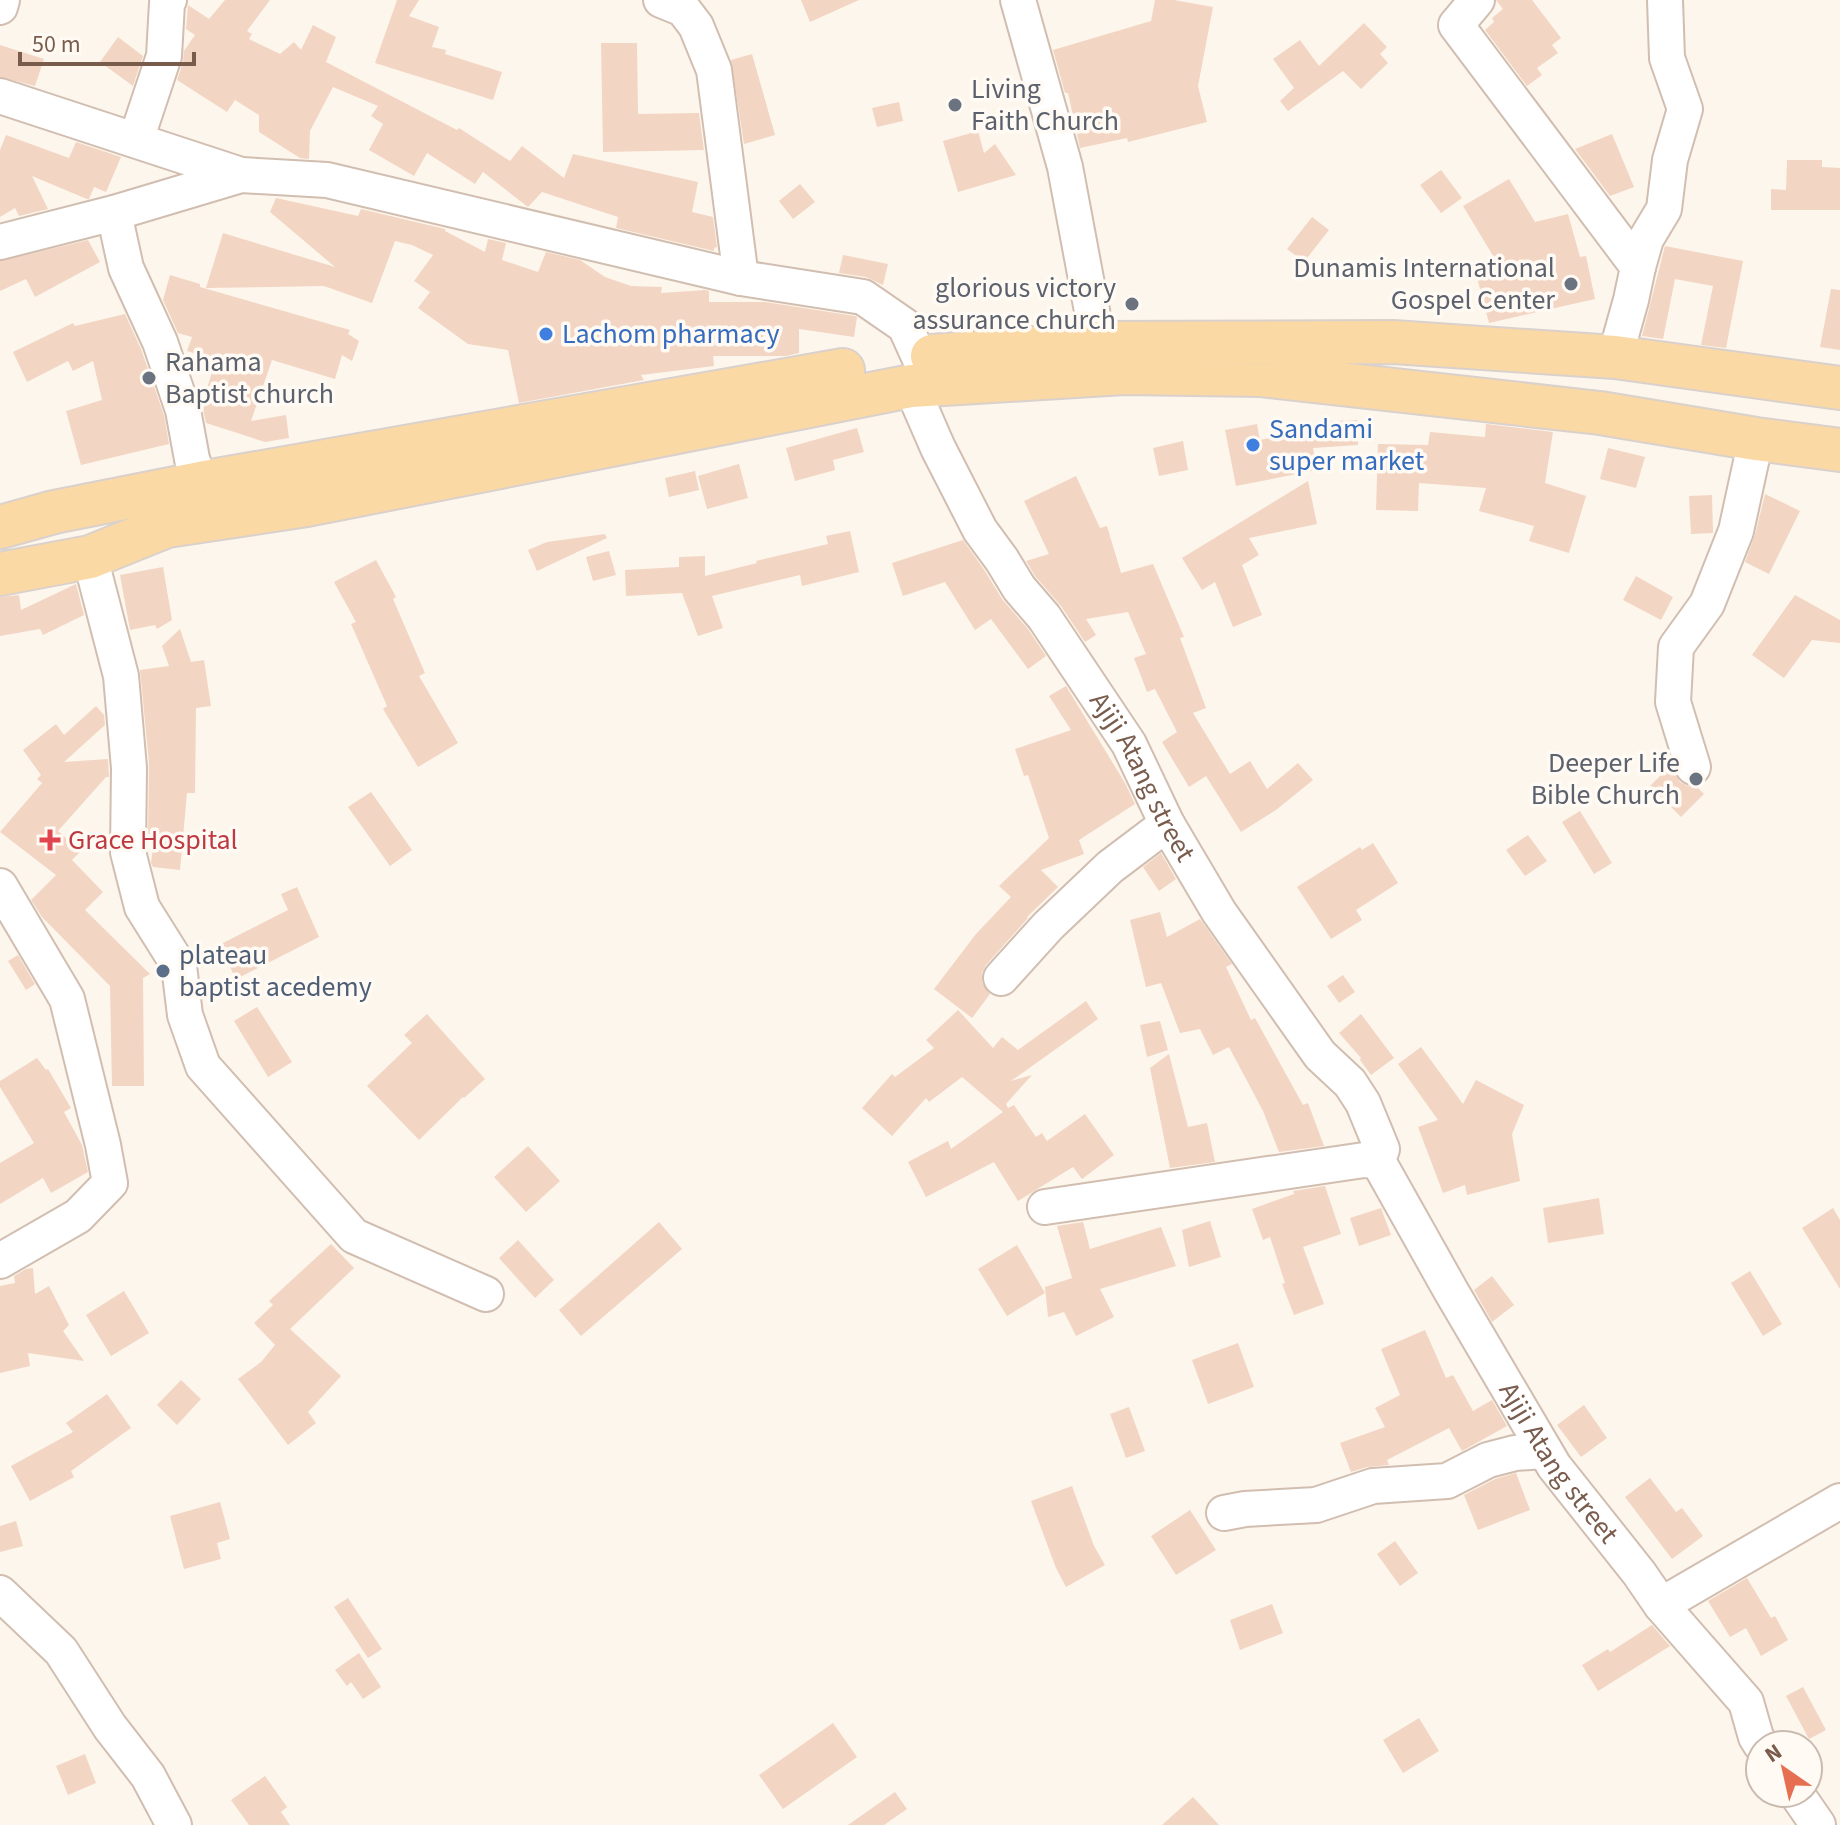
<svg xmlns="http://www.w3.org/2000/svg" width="1840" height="1825" font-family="'Source Sans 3',sans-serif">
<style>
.building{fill:#f3d5c3}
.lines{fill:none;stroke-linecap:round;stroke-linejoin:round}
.minor-casing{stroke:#d1beb0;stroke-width:38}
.major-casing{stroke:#dad1cd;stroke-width:46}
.minor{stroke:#fff;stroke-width:34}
.major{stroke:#fbd9a5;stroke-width:42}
.worship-dot{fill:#6b7280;stroke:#fffaf3;stroke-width:3}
.shop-dot{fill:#3f7fe0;stroke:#fffaf3;stroke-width:3}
.health-dot{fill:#e0444e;stroke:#fffaf3;stroke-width:3}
.service-dot{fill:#5c6f8a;stroke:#fffaf3;stroke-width:3}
.labels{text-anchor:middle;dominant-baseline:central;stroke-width:7;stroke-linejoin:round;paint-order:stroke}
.worship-label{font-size:28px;fill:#5b616d;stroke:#fffaf3;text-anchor:end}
.shop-label{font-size:28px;fill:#366cbe;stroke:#fffaf3;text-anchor:start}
.street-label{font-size:28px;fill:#7a5c4d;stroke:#fffaf3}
.health-label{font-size:28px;fill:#be3a42;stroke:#fffaf3;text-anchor:start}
.service-label{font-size:28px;fill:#4e5e75;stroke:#fffaf3;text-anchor:start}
</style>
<rect width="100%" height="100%" fill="#fdf6ec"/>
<path class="building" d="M225,0H270L247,31L252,34L249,39L280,54L294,42L301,50L313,25L336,37L326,62L457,130L459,128L510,161L522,146L564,178L573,154L698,182L692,212L713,217L717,247L714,248V251L616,228L618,217L542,192L528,207L483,172L475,184L427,153L414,176L369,150L383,124L371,116L378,106L333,87L310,131L309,159L300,158L259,132V115L235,100L227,112L177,80L183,62L184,51L195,35L186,29L188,5L209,19Z
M397,0H419L409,16L439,27L432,47L446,50L445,54L502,72L493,100L375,63Z
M801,0H859L810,22Z
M1155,0H1174L1213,7L1198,86L1207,122L1128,142L1127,138L1080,148L1068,93H1065L1053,50L1151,21Z
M1496,0H1532L1561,38L1552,45L1558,53L1537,68L1542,75L1527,86L1485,30L1494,22L1492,18L1503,9Z
M1364,23L1387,47L1380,54L1388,63L1361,89L1343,71L1288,111L1280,101L1294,88L1273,59L1300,40L1319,66Z
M118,37L143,56L133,86L100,62Z
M601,43H637L638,114L699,113L704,150L603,152Z
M0,45L44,59L35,86L0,77Z
M752,54L775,135L744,144L731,60Z
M899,102L903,121L877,127L872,108Z
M978,131L984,153L995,144L1016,175L958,192L943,141Z
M1612,134L1634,187L1610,196L1575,149Z
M6,135L69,158L76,142L121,157L106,192L94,187L89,199H87L32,176L48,209L19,216L15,208L0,217V150Z
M1787,160H1822V167L1840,168V210H1771V189L1786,190Z
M1441,170L1462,198L1441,213L1420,185Z
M1509,179L1535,222L1568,214L1580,257L1586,256L1595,299L1489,323L1475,270L1498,264L1463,206Z
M800,184L815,202L793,219L779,201Z
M276,198L358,216L361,209L445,229V231L485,252L488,239L506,243L502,260L538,272L546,252L580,260L605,277L631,286L662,287L661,293L705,290L709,291V302H765L855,316L857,317L854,337L799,329V353L786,356H713L714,366L641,375L644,380L633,382L519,403L508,350L468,344L418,308L430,292L414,281L433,255L412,245L395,241L372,303L324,286L206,288L223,233L335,267L270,212Z
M1312,217L1329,230L1304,262L1287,249Z
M88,240L100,262L35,297L26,279L0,291V261Z
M1665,246L1743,261L1726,348L1701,345L1713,286L1675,279L1663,339L1642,336Z
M843,255L888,264L883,285L866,277L839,273Z
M170,275L200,284V287L350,330L348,334L359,341L352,361L342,355L335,379L272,360L251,421L286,415L289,438L265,442L206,423L202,404L216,360L187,351L192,337L178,333L163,300Z
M1831,289L1840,290V350L1820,347Z
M125,314L141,349L164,415L169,444L81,465L66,411L102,400L93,361L73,371L68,361L27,382L13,352L73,323L75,326Z
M1357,420L1358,445L1313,448L1317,470L1236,486L1225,430L1257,424L1260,440L1320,428L1319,422Z
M1486,424L1553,432L1545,483L1586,496L1569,553L1529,541L1534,526L1479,511L1486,488L1419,483L1418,511L1376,510L1378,444L1428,445L1430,432L1485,437Z
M857,428L864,452L833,460L835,470L795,481L786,448Z
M1183,441L1188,470L1159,476L1153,448Z
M1608,448L1645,457L1636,488L1600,479Z
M739,464L748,498L707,509L698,476Z
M695,471L699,490L669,497L665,478Z
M1076,476L1100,528L1107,526L1121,573L1153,564L1184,637L1180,638L1206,708L1193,713L1230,774L1250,761L1267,789L1298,763L1313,780L1276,810L1241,832L1206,776L1189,787L1162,742L1177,732L1155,689L1147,692L1134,658L1146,654L1128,612L1086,619L1096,635L1085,642L1061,606L1035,576L1026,561L1049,554L1024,501Z
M1308,481L1317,524L1249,538L1259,555L1242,565L1262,615L1233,627L1215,582L1202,590L1182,558Z
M1765,494L1800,511L1769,574L1745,562L1755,535Z
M1712,495L1713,533L1691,534L1689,496Z
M850,531L859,572L802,586L800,575L712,596L723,628L698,636L682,593L626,596L625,570L679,567V557L705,556V576L757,563L756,561L828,544L826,536Z
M605,534L607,538L537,571L528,550L547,542Z
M963,540L985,571L1002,599L1028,629L1046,656L1028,669L991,619L975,630L945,582L903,596L892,563Z
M609,551L616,575L593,581L586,557Z
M376,560L396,597L393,599L425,673L419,676L458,743L418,767L383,709L387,706L351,624L356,622L334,582Z
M163,567L172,620L157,629L155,625L130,630L120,575Z
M1636,576L1673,597L1661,620L1623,600Z
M76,584L84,615L43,635L40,629L0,636V597L19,595L21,610Z
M1795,595L1840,620V643L1812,640L1784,678L1752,655Z
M180,629L191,662L204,660L211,706L196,708L195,793H187L180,870L153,867L151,863L154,840L148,839L149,763L140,670L169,666L162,646Z
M1066,686L1125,783L1135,804L1079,840L1084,854L1041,870L1058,887L1027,917L1028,918L986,965L982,973V983L990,994L972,1018L934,989L976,934L1011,897L999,886L1049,838L1028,775L1024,776L1015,749L1071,730L1049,696Z
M96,706L104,715L105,725L64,762L108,759L109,777H106L58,831L81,851L72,860L103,892L85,910L150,974L143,978L144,1086H112L110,986L42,917L31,900L56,875L0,832L42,783L37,779L41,775L23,750L56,724L64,735Z
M1671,765L1680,782L1688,786H1696L1704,794L1681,817L1650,786Z
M371,792L412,850L390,866L348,807Z
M1580,811L1612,863L1594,874L1562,822Z
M1528,835L1547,861L1525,876L1506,850Z
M1373,843L1398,883L1356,910L1362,920L1331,939L1297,887L1360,847L1362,850Z
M1161,853L1176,879L1159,891L1143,867Z
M297,887L319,937L236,979L219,945L288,910L281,894Z
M1160,912L1167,937L1200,919L1232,964L1226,967L1251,1020L1255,1018L1303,1105L1308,1103L1324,1146L1279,1152L1263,1111L1229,1047L1213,1055L1200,1029L1180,1033L1161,983L1146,987L1130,920Z
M18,955L35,984L26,990L8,961Z
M1343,975L1355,992L1339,1003L1327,986Z
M1086,1001L1098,1019L1011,1081L1032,1075L1006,1104L1008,1108L1014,1105L1036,1137L1042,1133L1047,1141L1085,1114L1114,1155L1082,1179L1073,1167L1018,1201L994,1162L926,1197L908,1162L948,1141L951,1149L1003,1112L962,1077L929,1102L926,1098L892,1136L862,1108L892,1074L895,1077L934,1048L926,1040L958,1010L993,1048L1002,1037L1018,1050Z
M257,1007L292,1062L268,1077L234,1021Z
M427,1014L485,1079L464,1098L463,1097L419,1140L367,1086L412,1043L404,1035Z
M1361,1014L1394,1058L1371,1075L1360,1060L1361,1058L1339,1033Z
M1160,1021L1168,1050L1147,1057L1140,1025Z
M1421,1047L1463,1104L1476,1080L1524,1105L1512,1134L1520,1181L1467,1195L1465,1185L1443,1193L1418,1127L1438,1120L1398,1064Z
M1169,1054L1188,1127L1207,1123L1215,1162L1170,1168L1150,1068Z
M37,1058L46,1070L48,1069L71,1108L64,1112L82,1145L88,1172L51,1193L43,1178L0,1204V1163L34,1143L0,1087V1081Z
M528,1146L560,1181L526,1212L494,1177Z
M1325,1186L1341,1234L1303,1247L1324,1304L1294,1315L1282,1284L1285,1283L1270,1237L1263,1240L1252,1209L1294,1194L1293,1191Z
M1599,1198L1604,1234L1548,1243L1543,1208Z
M1381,1208L1391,1235L1359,1246L1350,1218Z
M1833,1208L1840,1220V1289L1802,1228Z
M1210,1221L1221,1257L1189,1267L1182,1230Z
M659,1222L682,1249L581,1336L559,1310Z
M1083,1222L1090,1249L1161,1227L1176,1266L1100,1289L1114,1317L1076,1336L1064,1312L1048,1317L1045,1287L1072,1278L1057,1226Z
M518,1240L554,1280L535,1298L499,1258Z
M331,1244L354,1268L290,1329L341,1376L308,1412L316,1423L288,1445L238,1379L261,1362L275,1345L254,1323L273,1305L269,1301Z
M1017,1245L1045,1293L1007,1316L978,1269Z
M33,1268L35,1294L49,1286L69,1325L63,1331L84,1361L28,1353L30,1366L0,1373V1286L15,1283L14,1276L26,1269Z
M1750,1271L1782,1324L1763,1336L1731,1283Z
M1492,1276L1514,1305L1492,1322L1474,1290Z
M124,1291L149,1333L111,1356L86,1315Z
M1425,1330L1446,1378L1453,1375L1473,1411L1492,1400L1507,1426L1462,1451L1449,1428L1387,1460L1389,1465L1367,1467L1351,1472L1340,1443L1385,1427L1375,1408L1400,1395L1381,1349Z
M1238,1343L1254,1387L1208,1404L1192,1360Z
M181,1380L201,1399L177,1425L157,1405Z
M107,1394L131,1428L71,1471L74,1477L30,1501L11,1466L73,1432L66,1423Z
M1584,1405L1607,1438L1581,1457L1557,1425Z
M1129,1407L1145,1451L1126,1458L1110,1414Z
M1516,1473L1530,1510L1478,1530L1464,1495L1495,1479Z
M1650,1478L1676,1512L1682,1508L1703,1536L1672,1559L1625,1497Z
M1072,1486L1094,1546L1105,1565L1066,1587L1056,1568L1031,1501Z
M220,1502L230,1539L217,1543L221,1559L184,1569L170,1516Z
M1190,1510L1216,1550L1176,1575L1151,1536Z
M16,1521L23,1546L0,1552V1526Z
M1395,1541L1418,1573L1400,1586L1377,1554Z
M1747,1578L1771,1618L1775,1616L1788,1640L1761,1656L1746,1628L1730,1637L1708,1601Z
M348,1598L382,1649L368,1658L334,1607Z
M1272,1604L1283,1633L1240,1650L1230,1620Z
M1652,1625L1670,1646L1598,1691L1582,1665L1608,1649L1610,1652Z
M359,1653L381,1687L363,1699L351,1682L347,1686L335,1670Z
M1803,1687L1826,1730L1809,1739L1786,1696Z
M1419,1718L1439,1751L1403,1773L1383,1740Z
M833,1723L857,1757L783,1809L759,1775Z
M85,1754L96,1783L68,1795L56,1766Z
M265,1776L287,1807L281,1812L290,1825H249L231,1800Z
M895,1792L907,1809L884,1825H848Z
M1193,1797L1219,1825H1162Z"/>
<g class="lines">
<defs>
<g id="minor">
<path d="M661,0L683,9L696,26L714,70L741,278"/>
<path d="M1018,0L1065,167L1098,343"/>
<path d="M1477,0L1456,25L1638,267L1631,300L1615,357"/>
<path d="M0,7L2,0"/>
<path d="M0,96L241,175L327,180L741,278L863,297L905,326L919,357"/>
<path d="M136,140L164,56L167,3L169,0"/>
<path d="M114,213L126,268L160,342L183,410L192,459L200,483"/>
<path d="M0,242L114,213L241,175"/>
<path d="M1638,267L1646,239L1664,209L1670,160L1685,109L1667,58L1665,0"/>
<path id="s1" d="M911,386L938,448L980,530L1002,560L1019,588L1044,617L1129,744L1167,824L1219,912L1320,1055L1350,1083L1363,1103L1382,1149L1378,1161L1451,1291L1554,1466L1639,1573L1661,1605L1746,1702L1756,1737L1761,1745"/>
<path d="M90,557L121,676L129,768L128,852L142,907L179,966L185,1015L203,1066L354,1236L486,1294"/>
<path d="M1693,767L1673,702L1676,647L1707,604L1736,531L1756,439"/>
<path d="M0,886L67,999L103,1145L110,1183L78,1216L0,1261"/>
<path d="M1001,978L1048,926L1110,867L1167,824"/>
<path d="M1045,1207L1364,1160L1378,1161"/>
<path d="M1224,1513L1245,1509L1316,1505L1373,1486L1447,1481L1488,1460L1515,1453L1545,1451"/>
<path d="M0,1593L61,1651L110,1727L148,1776L174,1825"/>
<path d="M1661,1605L1840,1501"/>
<path d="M1796,1793L1818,1825"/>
</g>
<path id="major" d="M932,356L1098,343L1393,342L1615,357L1840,388
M0,527L54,512L200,483L843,370
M0,574L90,557L167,526L307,505L911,386L1124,373L1260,375L1600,413L1756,439L1840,450"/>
</defs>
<use href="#minor" class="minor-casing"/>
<use href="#major" class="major-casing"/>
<use href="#minor" class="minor"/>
<use href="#major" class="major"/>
</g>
<g class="worship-dot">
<circle cx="955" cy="105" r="8"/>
<circle cx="1571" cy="284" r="8"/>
<circle cx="1132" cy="304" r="8"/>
<circle cx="149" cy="378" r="8"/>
<circle cx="1696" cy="779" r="8"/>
</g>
<g class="shop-dot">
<circle cx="546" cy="334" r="8"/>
<circle cx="1253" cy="445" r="8"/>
</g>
<path class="health-dot" d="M46 828h8v8h8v8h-8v8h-8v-8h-8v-8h8z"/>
<circle class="service-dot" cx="163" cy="971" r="8"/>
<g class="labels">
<g class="worship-label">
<text x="971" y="89" text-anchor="start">Living<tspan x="971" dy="32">Faith Church</tspan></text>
<text x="1555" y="268">Dunamis International<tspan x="1555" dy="32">Gospel Center</tspan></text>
<text x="1116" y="288">glorious victory<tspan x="1116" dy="32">assurance church</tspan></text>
<text x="165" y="362" text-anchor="start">Rahama<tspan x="165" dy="32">Baptist church</tspan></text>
<text x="1680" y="763">Deeper Life<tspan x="1680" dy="32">Bible Church</tspan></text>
</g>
<g class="shop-label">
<text x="562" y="334">Lachom pharmacy</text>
<text x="1269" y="429">Sandami<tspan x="1269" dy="32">super market</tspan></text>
</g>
<g class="street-label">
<text stroke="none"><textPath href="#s1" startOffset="456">Ajiji Atang street</textPath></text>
<text stroke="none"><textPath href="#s1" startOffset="1266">Ajiji Atang street</textPath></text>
</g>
<g class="health-label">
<text x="68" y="840">Grace Hospital</text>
</g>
<g class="service-label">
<text x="179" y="955">plateau<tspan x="179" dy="32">baptist acedemy</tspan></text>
</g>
</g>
<g transform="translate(1784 1769) rotate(326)"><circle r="38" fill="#fffaf3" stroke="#cabbb1" stroke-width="2"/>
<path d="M0-6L14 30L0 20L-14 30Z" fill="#e76f51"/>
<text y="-12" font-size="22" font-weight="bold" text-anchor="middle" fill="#7a5c4d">N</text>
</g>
<path d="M20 52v12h174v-12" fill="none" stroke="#7a5c4d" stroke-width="4"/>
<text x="32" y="52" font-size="24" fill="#7a5c4d" stroke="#fffaf3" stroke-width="6" paint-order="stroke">50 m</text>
</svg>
